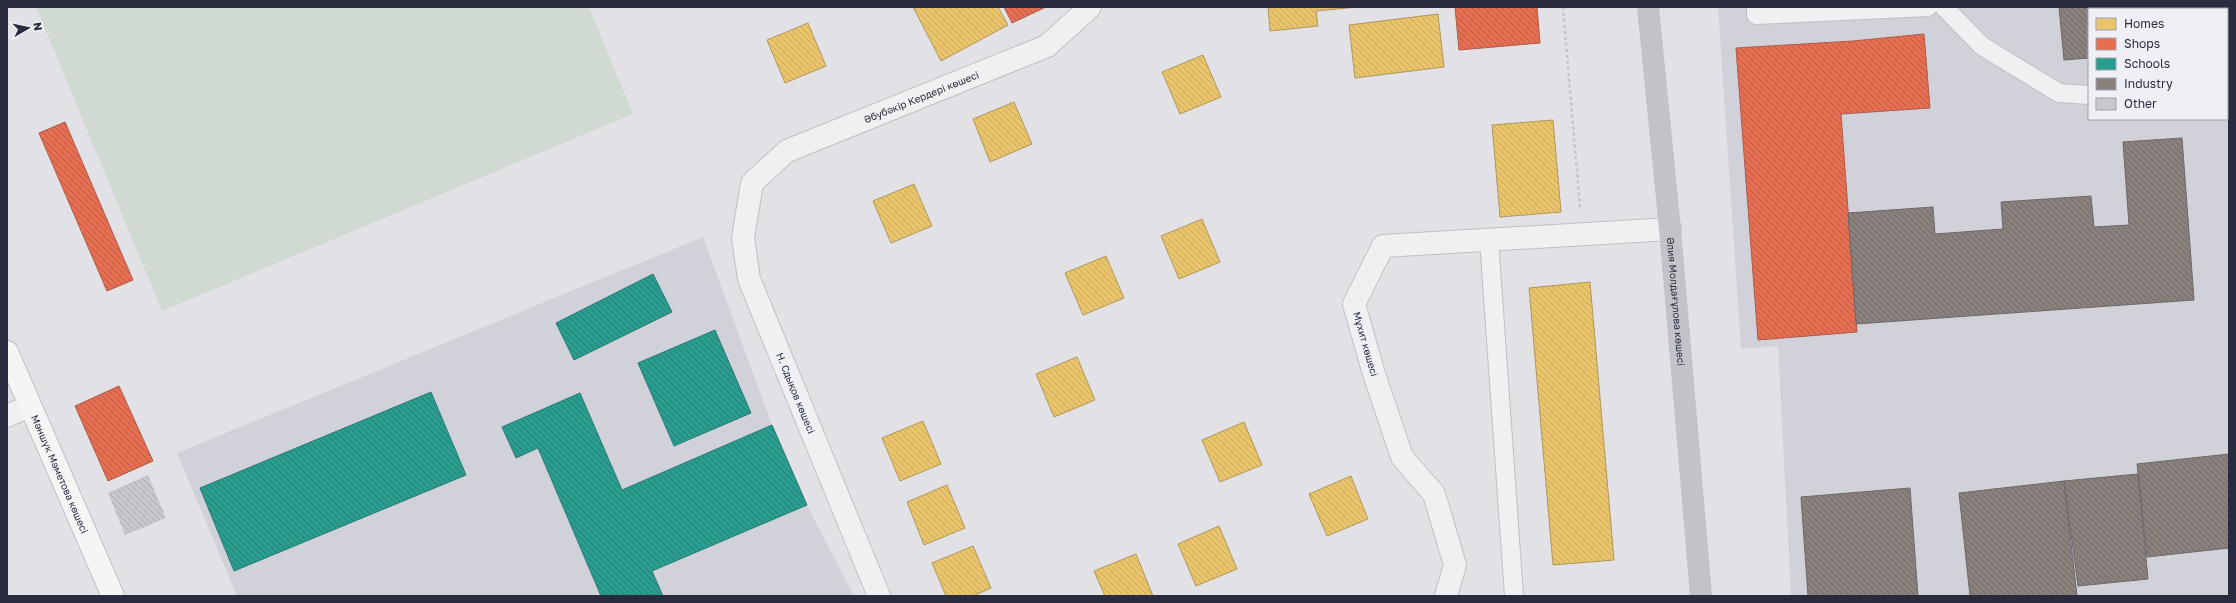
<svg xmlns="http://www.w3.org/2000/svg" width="2236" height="603" font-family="'Golos Text',sans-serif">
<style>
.built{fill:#d0d1d9;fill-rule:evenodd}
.pitch{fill:#d0d9d2}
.homes{fill:url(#homes-back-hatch);stroke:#af965d}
.shops{fill:url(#shops-back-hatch);stroke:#ae5b4b}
.schools{fill:url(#schools-back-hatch);stroke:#2a7b77}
.industry{fill:url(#industry-back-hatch);stroke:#6d6769}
.building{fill:url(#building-back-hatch)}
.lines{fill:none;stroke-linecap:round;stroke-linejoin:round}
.lane-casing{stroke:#c0c0c4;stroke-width:20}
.street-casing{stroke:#c0c0c4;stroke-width:24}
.primary-casing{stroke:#bebfc4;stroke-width:24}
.path{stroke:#c3c3c9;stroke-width:2.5;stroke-dasharray:3 3;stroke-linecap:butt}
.lane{stroke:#f0f0f3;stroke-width:18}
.street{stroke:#f0f0f3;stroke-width:22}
.secondary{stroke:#c2c3c8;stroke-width:22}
.primary{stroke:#f5f5f6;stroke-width:22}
.labels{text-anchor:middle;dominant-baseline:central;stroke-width:4;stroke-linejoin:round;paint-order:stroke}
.street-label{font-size:10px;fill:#292b3e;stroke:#eff0f6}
</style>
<defs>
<pattern id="homes-back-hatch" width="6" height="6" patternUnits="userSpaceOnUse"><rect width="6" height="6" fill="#e9c46a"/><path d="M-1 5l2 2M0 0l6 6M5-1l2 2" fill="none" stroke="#c8a95d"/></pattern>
<pattern id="shops-back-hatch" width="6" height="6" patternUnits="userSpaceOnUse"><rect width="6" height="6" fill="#e76f51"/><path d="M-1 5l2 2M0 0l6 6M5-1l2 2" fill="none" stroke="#bb5b45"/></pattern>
<pattern id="schools-back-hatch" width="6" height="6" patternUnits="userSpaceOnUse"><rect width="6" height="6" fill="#2a9d8f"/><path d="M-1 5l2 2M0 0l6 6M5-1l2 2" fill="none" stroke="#248076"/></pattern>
<pattern id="industry-back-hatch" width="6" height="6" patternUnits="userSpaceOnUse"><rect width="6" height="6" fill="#8a817c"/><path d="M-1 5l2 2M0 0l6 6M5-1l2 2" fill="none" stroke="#716a67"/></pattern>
<pattern id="building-back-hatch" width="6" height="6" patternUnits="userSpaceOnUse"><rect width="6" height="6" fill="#c7c8cd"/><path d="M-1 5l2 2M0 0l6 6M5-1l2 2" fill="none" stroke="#abacb1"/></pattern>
</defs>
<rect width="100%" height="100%" fill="#e2e2e6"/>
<path class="built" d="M1718,7H2229V596H1791L1778,346L1741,349ZM2089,9H2227V119H2089Z
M703,237L772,425L807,505L854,596H237L177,453Z"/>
<path class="pitch" d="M36,7H589L633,114L162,311Z"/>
<path class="homes" d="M913,7H998L1008,25L941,61Z
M1268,7H1358L1316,11L1318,26L1270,31Z
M1438,14L1444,67L1355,78L1349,25Z
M808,23L826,66L785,83L767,40Z
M1203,55L1221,97L1180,114L1162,72Z
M1014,102L1032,144L990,162L973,119Z
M1553,120L1561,212L1500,217L1492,125Z
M914,184L932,226L891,243L873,201Z
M1202,219L1220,262L1179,279L1161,236Z
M1106,256L1124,298L1083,315L1065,273Z
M1590,282L1614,560L1553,565L1529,288Z
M1077,357L1095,400L1054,417L1036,374Z
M923,421L941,464L900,481L882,438Z
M1244,422L1262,465L1220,482L1202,440Z
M1351,476L1368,519L1327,536L1309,494Z
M947,485L965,528L924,545L907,502Z
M1219,526L1237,569L1196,586L1178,544Z
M973,546L991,588L973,596H946L932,563Z
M1136,554L1153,596H1105L1094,571Z"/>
<path class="shops" d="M1004,7H1046L1012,23Z
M1455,7H1537L1540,43L1459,50Z
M1924,34L1930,108L1841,114L1857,332L1758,340L1736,48L1853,41Z
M65,122L133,280L107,291L39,133Z
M119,386L153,461L108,481L75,406Z"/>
<path class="schools" d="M653,274L672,312L574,360L556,323Z
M715,330L751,413L674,446L638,363Z
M431,392L466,475L234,571L200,488Z
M580,393L622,490L772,425L807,505L652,571L663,596H601L538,448L516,458L502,427Z"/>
<path class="industry" d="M2059,7H2181V9H2089V58L2064,60Z
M2219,7H2229V70H2227V9H2219Z
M2182,138L2194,300L1856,324L1848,213L1933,207L1935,234L2003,229L2001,202L2091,196L2094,227L2129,225L2123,142Z
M2229,454V548L2147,557L2137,464Z
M2138,474L2148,579L2078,586L2064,481Z
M2064,481L2077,596H1970L1959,493Z
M1910,488L1918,596H1808L1801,497Z"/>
<path class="building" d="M148,475L166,518L125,535L108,493Z"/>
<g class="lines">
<defs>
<path id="lane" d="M1756,7V15L1928,7
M1944,7L1982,46L2059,93L2089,95
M2227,104H2229
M1489,240L1514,596"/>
<g id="street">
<path d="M7,416L30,406"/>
<path id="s1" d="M879,596L749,279L743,238L752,183L787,151L1047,46L1090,7"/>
<path d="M1446,596L1455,565L1434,494L1402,457L1374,374L1354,304L1383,246L1670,229"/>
</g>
<g id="primary">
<path id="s3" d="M7,352L113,596"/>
</g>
</defs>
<use href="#lane" class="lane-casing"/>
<use href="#street" class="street-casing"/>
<use href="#primary" class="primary-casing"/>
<path class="path" d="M1563,7L1580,208"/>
<use href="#lane" class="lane"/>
<use href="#street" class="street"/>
<path class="secondary" id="s2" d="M1648,7L1670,229L1701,596"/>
<use href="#primary" class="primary"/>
</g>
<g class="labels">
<g class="street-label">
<text stroke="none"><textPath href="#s1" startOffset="632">Әбубәкір Кердері көшесі</textPath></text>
<text stroke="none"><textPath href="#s2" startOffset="296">Әлия Молдағұлова көшесі</textPath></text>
<text transform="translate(1366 344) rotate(74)">Мұхит көшесі</text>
<text transform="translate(796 393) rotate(68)">Н. Сдықов көшесі</text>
<text stroke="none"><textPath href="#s3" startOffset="133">Мәншүк Мәметова көшесі</textPath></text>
</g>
</g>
<rect width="2236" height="603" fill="none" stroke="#292b3e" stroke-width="16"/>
<rect x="2088" y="8" width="140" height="112" fill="#eff0f6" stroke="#a0a1ac"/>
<rect x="2096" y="18" width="20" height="12" fill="#e9c46a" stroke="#a0a1ac"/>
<text x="2124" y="28" font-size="12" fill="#292b3e">Homes</text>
<rect x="2096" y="38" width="20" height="12" fill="#e76f51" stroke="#a0a1ac"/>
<text x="2124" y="48" font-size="12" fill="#292b3e">Shops</text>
<rect x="2096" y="58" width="20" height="12" fill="#2a9d8f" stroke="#a0a1ac"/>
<text x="2124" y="68" font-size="12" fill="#292b3e">Schools</text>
<rect x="2096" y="78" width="20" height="12" fill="#8a817c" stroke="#a0a1ac"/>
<text x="2124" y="88" font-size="12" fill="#292b3e">Industry</text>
<rect x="2096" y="98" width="20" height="12" fill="#c7c8cd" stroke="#a0a1ac"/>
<text x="2124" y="108" font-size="12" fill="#292b3e">Other</text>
<g transform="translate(28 28) rotate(81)" stroke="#eff0f6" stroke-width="3" paint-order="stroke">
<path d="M0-3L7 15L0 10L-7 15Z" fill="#292b3e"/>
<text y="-6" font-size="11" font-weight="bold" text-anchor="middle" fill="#292b3e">N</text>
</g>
</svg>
